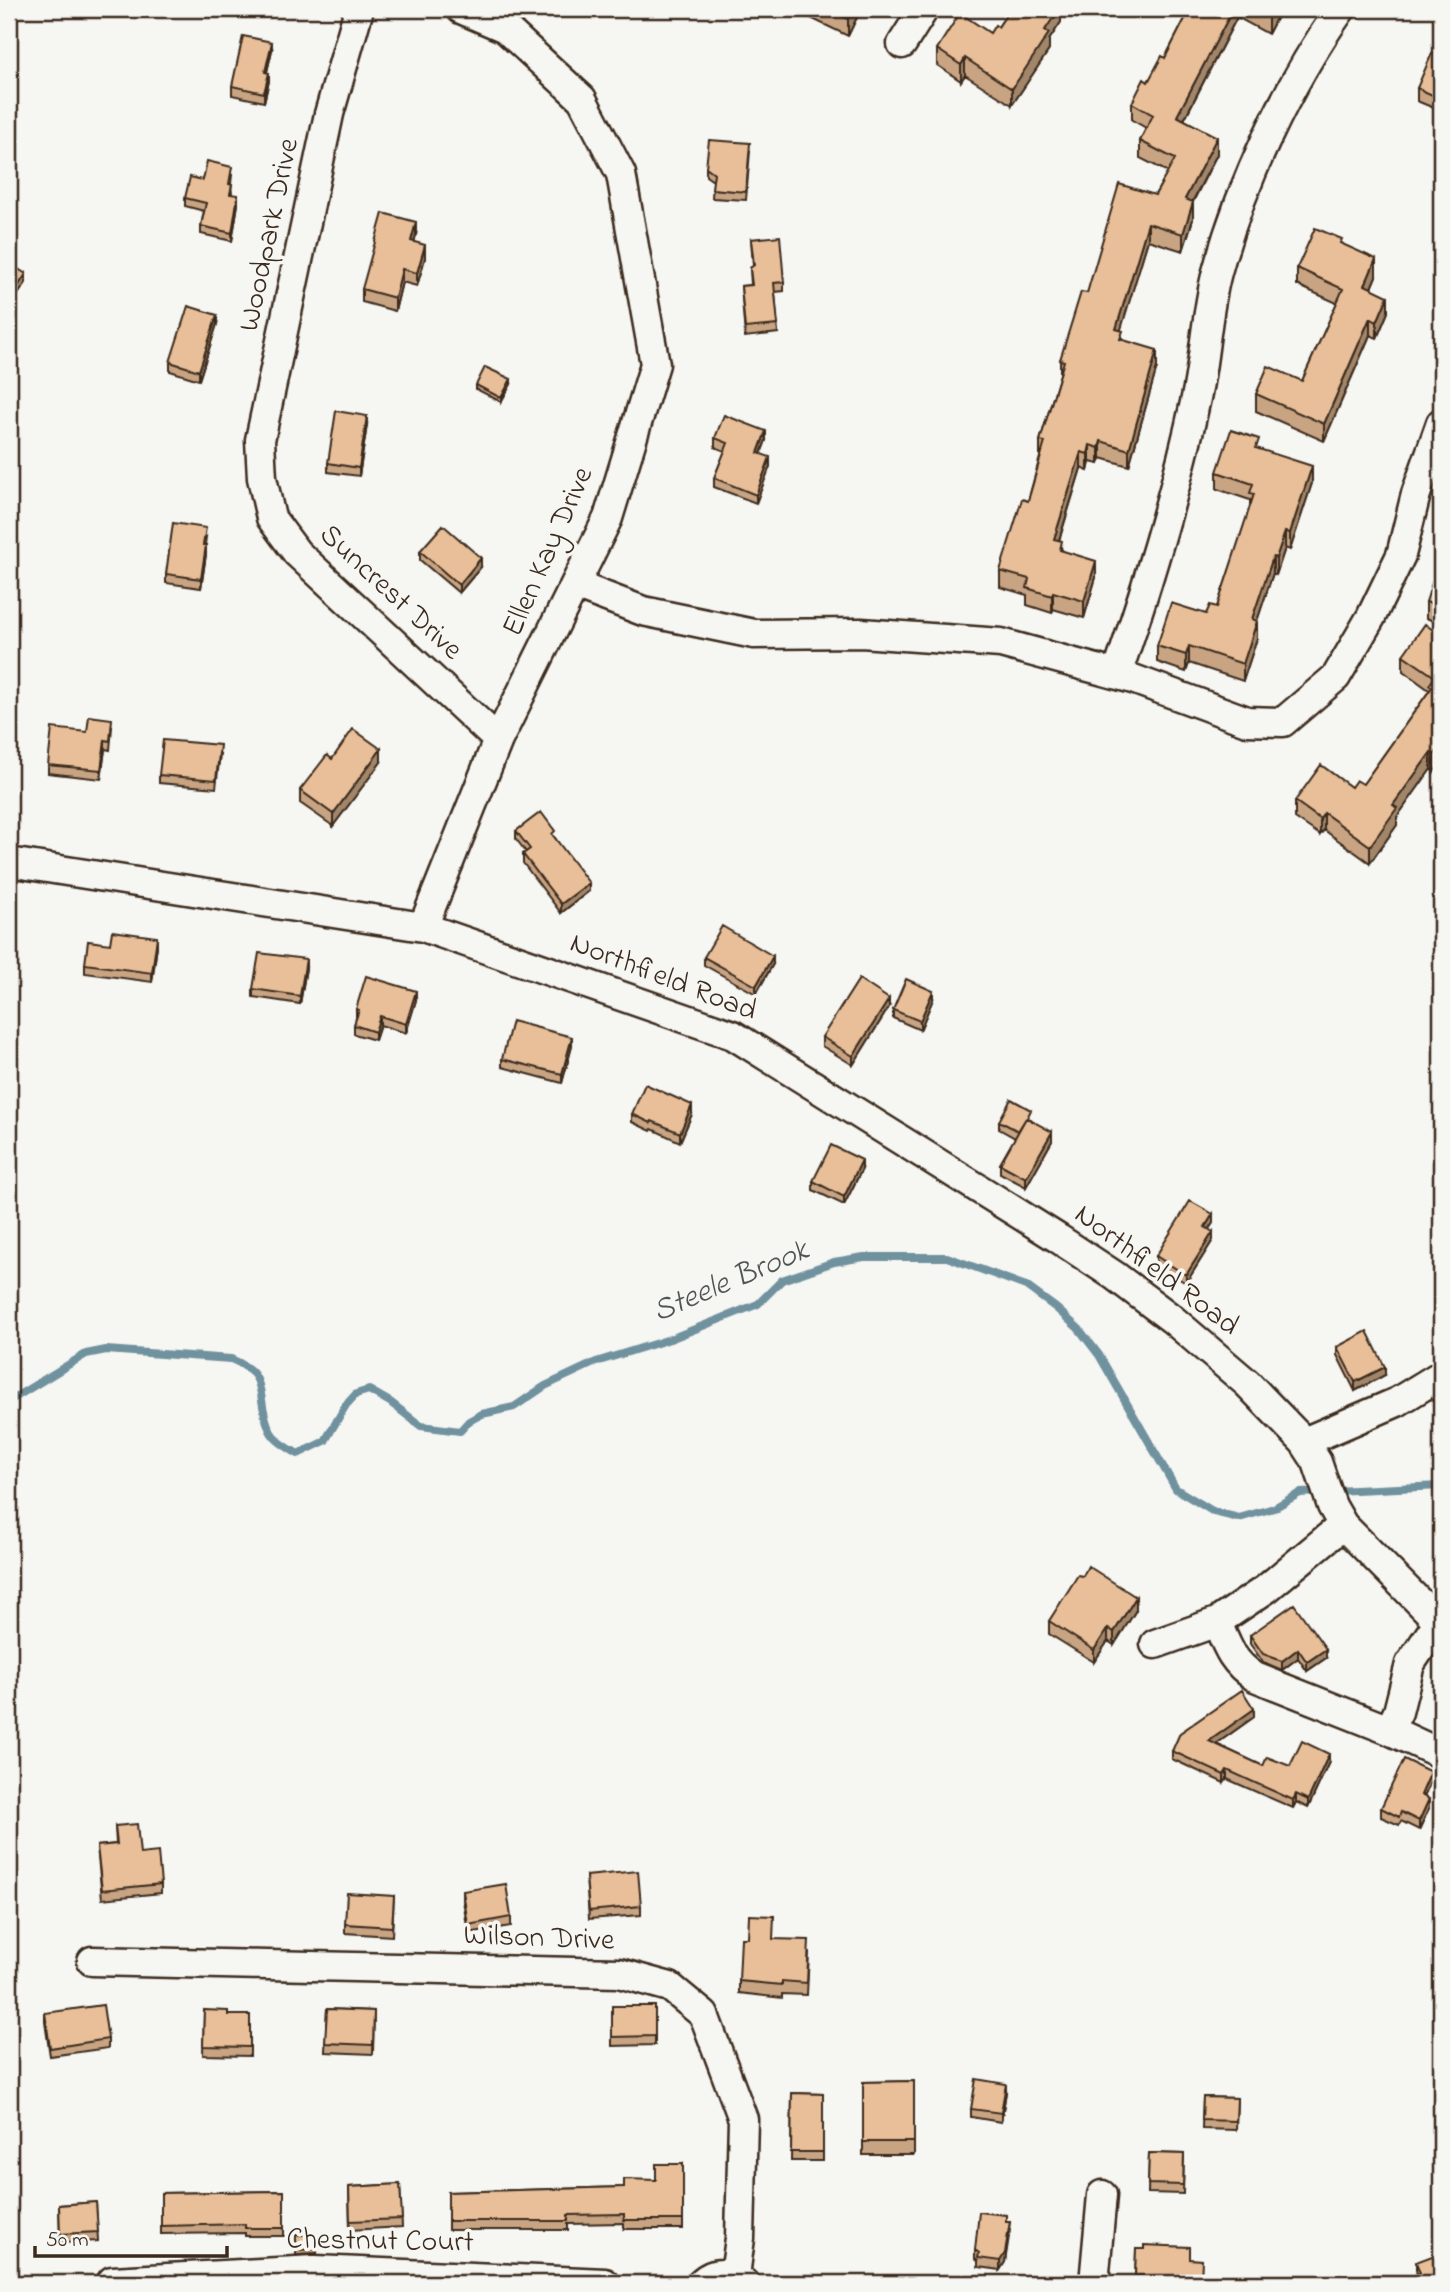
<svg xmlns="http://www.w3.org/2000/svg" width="1450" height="2292" font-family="'Indie Flower',sans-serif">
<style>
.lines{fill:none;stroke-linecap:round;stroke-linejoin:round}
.stream{stroke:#6f919e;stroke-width:8}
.minor-casing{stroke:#3b2a1e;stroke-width:33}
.minor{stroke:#f6f6f2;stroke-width:28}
.wall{fill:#c8a483;stroke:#3b2a1e;stroke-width:2}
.shaded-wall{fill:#a2866a;stroke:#3b2a1e;stroke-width:2}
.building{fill:#e8bf98;stroke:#3b2a1e;stroke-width:2}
.labels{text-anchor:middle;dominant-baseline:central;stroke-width:7;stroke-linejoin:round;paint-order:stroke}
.street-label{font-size:30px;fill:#3b2a1e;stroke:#f6f6f2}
.water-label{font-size:32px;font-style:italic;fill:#505553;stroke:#f6f6f2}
</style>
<rect width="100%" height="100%" fill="#f6f6f2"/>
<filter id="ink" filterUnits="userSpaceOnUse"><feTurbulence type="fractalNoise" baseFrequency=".0143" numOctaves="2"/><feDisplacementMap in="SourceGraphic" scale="14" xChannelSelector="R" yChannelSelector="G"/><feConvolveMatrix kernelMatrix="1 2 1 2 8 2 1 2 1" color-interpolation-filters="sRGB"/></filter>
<g filter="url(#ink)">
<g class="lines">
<path class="stream" d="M9,1401L86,1354L106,1350L231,1359C271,1375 255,1395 269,1428C274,1441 287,1447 298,1454L325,1441L346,1405L356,1394L369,1390L390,1402L421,1426L460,1431L469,1421L482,1414L514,1407L545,1386L596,1362L670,1339L758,1304L782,1280L834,1262L864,1257H947L1026,1286L1056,1308L1079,1329L1099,1355L1176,1489L1214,1512L1239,1518L1274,1508L1300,1493L1321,1492
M1334,1491L1441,1486"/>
<defs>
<path id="minor" d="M359,9L329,114L260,440L262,478L271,518L297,553L498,740
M902,44L924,9
M575,585L643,611L754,634L861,633L1001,643L1133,679L1247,721L1283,722L1336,677L1371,617L1401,555L1416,494L1441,423
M1117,674C1148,584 1176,492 1196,398C1205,357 1206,313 1217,272C1241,184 1288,83 1341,9
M9,862L423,927L733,1035L1059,1239L1115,1276L1172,1319L1247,1383L1304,1442L1317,1462L1332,1506L1343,1525L1441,1624
M423,927L498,740L608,518L655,364L621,174L582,99L505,28L461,9
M1304,1442L1397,1402L1441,1375
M1217,1622C1227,1646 1232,1662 1255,1677L1389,1730L1398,1712L1410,1664L1439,1621
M1155,1644L1217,1622L1266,1589L1343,1525
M1389,1730L1441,1754
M92,1961L619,1973L670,1987L704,2015L743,2119L740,2238L735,2276
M112,2281L315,2270L605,2283
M701,2283C714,2270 731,2272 744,2283
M1094,2283L1102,2195"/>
</defs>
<use href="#minor" class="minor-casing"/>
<use href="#minor" class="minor"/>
</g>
<path class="wall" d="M792,9H861L848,36Z
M1010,9H1064L1061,13V22L1049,40V50L1012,105L965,75L961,81L937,65V49L990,33L998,27Z
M1190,9H1281L1268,34L1237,17L1184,120L1217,154L1193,202V219L1183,251L1148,240L1120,330L1123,340L1157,367L1129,466L1101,458L1099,464L1090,462L1088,471L1081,468L1059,541L1062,550L1096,577L1084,618L1053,609L1052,613L1027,605V595L1000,587V571L1028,501L1040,457V441L1060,374V360L1087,293L1155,195L1168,172L1140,158V141L1146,128L1132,120V103L1165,58Z
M272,50L267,72L269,81L264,102L232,95V86Z
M1441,57V111L1417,101V88Z
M750,151L746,200L712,198L713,181L706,176V167Z
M232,175L231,184L232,194L238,204L232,241L201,234V226L204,211L185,206V198L203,180Z
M416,235L414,242L425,258L417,286L402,282L395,311L362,302V289Z
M751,239L784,282V291L775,292L778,333L745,337L741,286L751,285L750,268L753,266Z
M1342,243L1376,276L1371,288L1388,312L1377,338L1370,335L1324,441L1256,411V394L1302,381L1337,303L1297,285V268Z
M217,324L199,380L170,371V362Z
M511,384L501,402L476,389V385Z
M367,425L359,476L328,472V463Z
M715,438L766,440L761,454L770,466L756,503L714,487V478L725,451L715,447Z
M1259,449L1312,483L1290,550L1285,548L1276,575L1273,573L1257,621V638L1243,681L1189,663L1186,672L1157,662V646L1217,607L1250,508V500L1217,489V472Z
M206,537L205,545L206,554L201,588L166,583V574Z
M420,551L481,567L459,593L420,560Z
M1441,575V624L1426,618V602Z
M1441,636L1434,772L1431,769L1397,817V825L1370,863L1324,830L1320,835L1295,818V801L1363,784L1429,691V690L1403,671V655Z
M112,727L110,750L105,749L101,779L48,773V765L87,732Z
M220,754L216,788L159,783V775Z
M332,759L381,762L333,826L300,803V790Z
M516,831L555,838L589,891L561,913L523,863V854L526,852L516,839Z
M110,944L157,946L152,982L85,973V964Z
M704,957L773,964L756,994L704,965Z
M306,968L300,1004L253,997V989Z
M933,999L920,1030L893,1018V1010Z
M416,1000L406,1033L380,1025L375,1040L354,1034V1025L356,1018V1009Z
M889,1007L853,1065L822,1046V1037Z
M572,1046L562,1083L502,1067V1059Z
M632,1114H692L680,1142L652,1129L651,1131L632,1122Z
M1031,1119L1052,1141L1026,1187L1000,1173V1164L1015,1138L999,1129V1121Z
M862,1169L844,1205L813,1190V1181Z
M1213,1223L1209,1229L1213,1240L1186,1283L1156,1265V1256Z
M1337,1347L1385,1375L1355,1391L1337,1355Z
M1083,1576L1136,1610L1114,1645L1108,1641L1094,1662L1049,1634V1621Z
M1250,1635L1326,1658L1307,1671L1298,1658L1282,1670L1263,1662L1250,1644Z
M1254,1717L1216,1744L1263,1766H1290L1329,1762L1308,1808L1296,1802L1293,1808L1227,1779L1224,1783L1172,1759V1751Z
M1431,1781L1424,1797L1429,1808L1419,1830L1401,1821L1399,1825L1381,1817V1808Z
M115,1826L140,1854L161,1884V1893L102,1899L97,1846L116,1844Z
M586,1876L641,1906V1915L589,1919Z
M463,1891L511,1917V1926L468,1933L463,1900Z
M394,1896L392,1936L345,1933V1924Z
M774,1939L809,1953L807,1995L782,1994V1998L739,1993V1981Z
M612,2006H655V2045L612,2046Z
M327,2009L374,2011L373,2054L325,2052Z
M204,2010L228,2015H250V2056L203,2055Z
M45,2013L108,2039V2048L50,2056L45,2022Z
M914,2081V2155H863V2082Z
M1006,2092L1001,2122L971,2117V2109Z
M792,2093L823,2094V2161H791Z
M1203,2097L1237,2098L1236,2130L1202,2129Z
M1149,2153L1184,2154L1183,2194L1148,2193Z
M683,2164V2229H624V2223L568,2224V2230H448V2192L624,2187L656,2180Z
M400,2184L402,2227L350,2230L349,2187Z
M284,2191V2236H245V2233L161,2234V2193Z
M96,2202L98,2241L60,2243L59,2205Z
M1006,2221L1010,2230L1005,2262L1000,2270L978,2267V2261L975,2259V2250Z
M318,2235L317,2253L296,2254V2250Z
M1136,2249L1190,2259L1201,2283H1135Z
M1416,2262L1441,2283H1415V2275L1417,2274L1416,2270Z"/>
<path class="shaded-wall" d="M852,9H861L848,36V19Z
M1057,9H1064L1061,13V22L1049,40V50L1012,105V89Z
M1233,9H1237V17L1177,133V116Z
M1272,9H1281L1268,34V17Z
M272,42V50L265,80V72Z
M965,58V75L961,81V65Z
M269,73V81L264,102V93Z
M1217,137V154L1185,216V199Z
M238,195V204L232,241V233Z
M1193,202V219L1183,251V234Z
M416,222V235L411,254V241Z
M1148,223V240L1116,346V329Z
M425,245V258L417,286V273Z
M1376,259V276L1365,302V285Z
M402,269V282L395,311V298Z
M26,274V283L10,306V298Z
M1388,296V312L1377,338V322Z
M217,315V324L199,380V371Z
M1370,318V335L1324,441V424Z
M1157,350V367L1129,466V450Z
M511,379V384L501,402V398Z
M367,416V425L359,476V468Z
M766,431V440L758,461V453Z
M1101,441V458L1099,464V448Z
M1090,445V462L1088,471V454Z
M1081,452V468L1054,556V539Z
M770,457V466L756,503V495Z
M1312,466V483L1290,550V533Z
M1285,532V548L1276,575V558Z
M206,545V554L201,588V579Z
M1273,557V573L1252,636V619Z
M481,558V567L459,593V585Z
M1096,561V577L1084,618V601Z
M1053,592V609L1052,613V596Z
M1257,621V638L1243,681V664Z
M1189,646V663L1186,672V655Z
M105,740V749L101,779V770Z
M1441,746V763L1434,772V755Z
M381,749V762L333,826V814Z
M1431,752V769L1397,817V825L1370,863V846L1393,805Z
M1324,813V830L1320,835V819Z
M589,883V891L561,913V904Z
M157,937V946L152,982V973Z
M773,956V964L756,994V986Z
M306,959V968L300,1004V996Z
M416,991V1000L406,1033V1024Z
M933,991V999L920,1030V1021Z
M889,999V1007L853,1065V1056Z
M380,1016V1025L375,1040V1032Z
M572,1037V1046L562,1083V1074Z
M692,1105V1114L680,1142V1133Z
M1052,1132V1141L1026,1187V1178Z
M862,1160V1169L844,1205V1197Z
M1213,1214V1223L1205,1235V1227Z
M1213,1232V1240L1186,1283V1275Z
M1385,1367V1375L1355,1391V1382Z
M1136,1597V1610L1114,1645V1632Z
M1108,1628V1641L1094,1662V1650Z
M1298,1649V1658L1282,1670V1661Z
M1326,1649V1658L1307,1671V1662Z
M1254,1709V1717L1209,1749V1741Z
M1329,1754V1762L1308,1808V1800Z
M1227,1770V1779L1224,1783V1775Z
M1431,1772V1781L1421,1804V1795Z
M1296,1794V1802L1293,1808V1800Z
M1429,1799V1808L1419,1830V1821Z
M1006,2084V2092L1001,2122V2113Z
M1010,2221L1005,2262L1000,2270V2261Z"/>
<path class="building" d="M826,9H852L848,19Z
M1010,9H1059L1045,30L1049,33L1012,89L965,58L961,65L937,49L960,13L990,33L995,25L998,27Z
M1190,9H1233L1177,116L1217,137L1185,199L1193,202L1183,234L1148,223L1116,329L1123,331L1120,339L1157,350L1129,450L1101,441L1099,448L1090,445L1088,454L1081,452L1054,539L1062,541L1060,550L1096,561L1084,601L1053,592L1052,596L1027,588L1029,579L1000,571L1022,499L1028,501L1045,442L1040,441L1064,361L1060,360L1081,292L1087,293L1119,184L1155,195L1175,159L1140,141L1153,115L1132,103L1144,79L1148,82L1162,56L1165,58Z
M1253,9H1272L1268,17Z
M243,36L272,42L265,72L269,73L264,93L232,86Z
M1432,53L1441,57V99L1417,88Z
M709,140L750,143L746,192L712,189L714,173L706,167Z
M207,161L232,167L229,184L232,185L230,194L238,195L232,233L201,226L206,203L185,198L190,177L203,180Z
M383,213L416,222L411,241L425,245L417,273L402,269L395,298L362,289Z
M1315,228L1342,239L1340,243L1376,259L1365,285L1388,296L1377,322L1370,318L1324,424L1256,394L1268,366L1302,381L1343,289L1297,268Z
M780,236L784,282L774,283L778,325L745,328L741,286L752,285L750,268L754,265L751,239Z
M9,263L26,274L10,298L9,297Z
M188,306L217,315L199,371L170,362Z
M485,367L511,379L501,398L476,385Z
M336,411L367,416L359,468L328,463Z
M724,415L766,431L758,453L770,457L756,495L714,478L728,443L715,438Z
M1231,430L1259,439L1256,448L1312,466L1290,533L1285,532L1276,558L1273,557L1252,619L1257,621L1243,664L1189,646L1186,655L1157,646L1171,603L1206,614L1210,605L1217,607L1254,494L1250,493L1253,484L1217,472Z
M173,523L206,528L203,545H206L201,579L166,574Z
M443,525L481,558L459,585L420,551Z
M1435,573L1441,575V607L1426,602Z
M1425,624L1441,636V746L1434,755L1431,752L1393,805L1397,808L1370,846L1324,813L1320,819L1295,801L1321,765L1351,787L1356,780L1363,784L1432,687L1429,685L1435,677L1403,655Z
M89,716L112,719L110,741L105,740L101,770L48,765L52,728L87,732Z
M353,729L381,749L333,814L300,790L327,755L332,759Z
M163,740L220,745L216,780L159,775Z
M541,812L555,831L552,834L589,883L561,904L523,854L530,849L516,831Z
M722,926L773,956L756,986L704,957Z
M112,931L157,937L152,973L85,964L88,941L110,944Z
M259,953L306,959L300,996L253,989Z
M366,976L416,991L406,1024L380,1016L375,1032L354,1025L359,1010L356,1009Z
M859,979L889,999L853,1056L822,1037Z
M906,979L933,991L920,1021L893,1010Z
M512,1021L572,1037L562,1074L502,1059Z
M645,1084L692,1105L680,1133L652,1121L651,1123L632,1114Z
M1011,1099L1031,1110L1027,1118L1052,1132L1026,1178L1000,1164L1026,1118L1018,1131L999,1121Z
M831,1145L862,1160L844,1197L813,1181Z
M1190,1201L1213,1214L1205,1227L1213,1232L1186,1275L1156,1256Z
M1367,1331L1385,1367L1355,1382L1337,1347Z
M1088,1566L1136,1597L1114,1632L1108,1628L1094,1650L1049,1621L1078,1575L1083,1576Z
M1294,1604L1326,1649L1307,1662L1298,1649L1282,1661L1263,1654L1250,1635Z
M1242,1690L1254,1709L1209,1741L1263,1766L1267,1757L1290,1766L1302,1741L1329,1754L1308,1800L1296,1794L1293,1800L1227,1770L1224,1775L1172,1751L1180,1733Z
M1404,1759L1431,1772L1421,1795L1429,1799L1419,1821L1401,1812L1399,1817L1381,1808Z
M137,1824L140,1854L158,1852L161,1884L102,1890L97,1846L117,1844L115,1826Z
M638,1871L641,1906L589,1911L586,1876Z
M506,1884L511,1917L468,1925L463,1891Z
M347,1893L394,1896L392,1927L345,1924Z
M749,1915L774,1916L773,1939L809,1940L807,1983L782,1981V1985L739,1981L741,1938H748Z
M103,2005L108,2039L50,2048L45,2013Z
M612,2006H655V2036L612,2037Z
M327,2009L374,2011L373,2045L325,2043Z
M204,2010L228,2011V2015H250V2047L203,2046Z
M976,2079L1006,2084L1001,2113L971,2109Z
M914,2081V2142H863V2082Z
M792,2093L823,2094V2152H791Z
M1203,2097L1237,2098L1236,2121L1202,2120Z
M1149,2153L1184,2154L1183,2185L1148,2184Z
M656,2164H683V2220H624V2214L568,2215V2221H448V2192L624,2187V2179L656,2180Z
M400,2184L402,2219L350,2221L349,2187Z
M284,2191V2228H245V2224L161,2226V2193Z
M96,2202L98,2232L60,2234L59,2205Z
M979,2212L1006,2215V2221H1010L1005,2253L1000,2261L978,2258L979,2253L975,2250Z
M296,2235H318L317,2249L296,2250Z
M1144,2245L1190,2247V2259L1202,2260L1201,2282L1144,2280L1143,2276H1135L1136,2249H1144Z
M1440,2253L1441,2257V2283H1418L1415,2275L1420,2273L1416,2262Z"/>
</g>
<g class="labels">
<g class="street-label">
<text transform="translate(270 235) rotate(-78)">Woodpark Drive</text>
<text transform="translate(549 552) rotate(-66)">Ellen Kay Drive</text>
<text transform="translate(390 593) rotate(43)">Suncrest Drive</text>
<text transform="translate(663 978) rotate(21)">Northfield Road</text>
<text transform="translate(1156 1271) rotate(37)">Northfield Road</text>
<text transform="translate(539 1939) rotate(2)">Wilson Drive</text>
<text transform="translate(380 2242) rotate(1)">Chestnut Court</text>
</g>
<g class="water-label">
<text transform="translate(731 1282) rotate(-23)">Steele Brook</text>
</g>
</g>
<rect width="1450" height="2292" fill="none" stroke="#f6f6f2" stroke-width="35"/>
<rect x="18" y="18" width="1415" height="2257" fill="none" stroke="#3b2a1e" stroke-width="2.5" filter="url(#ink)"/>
<path d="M35 2246v10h192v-10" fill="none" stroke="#3b2a1e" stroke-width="3.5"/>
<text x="46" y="2246" font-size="21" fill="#3b2a1e" stroke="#f6f6f2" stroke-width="5" paint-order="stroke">50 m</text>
</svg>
